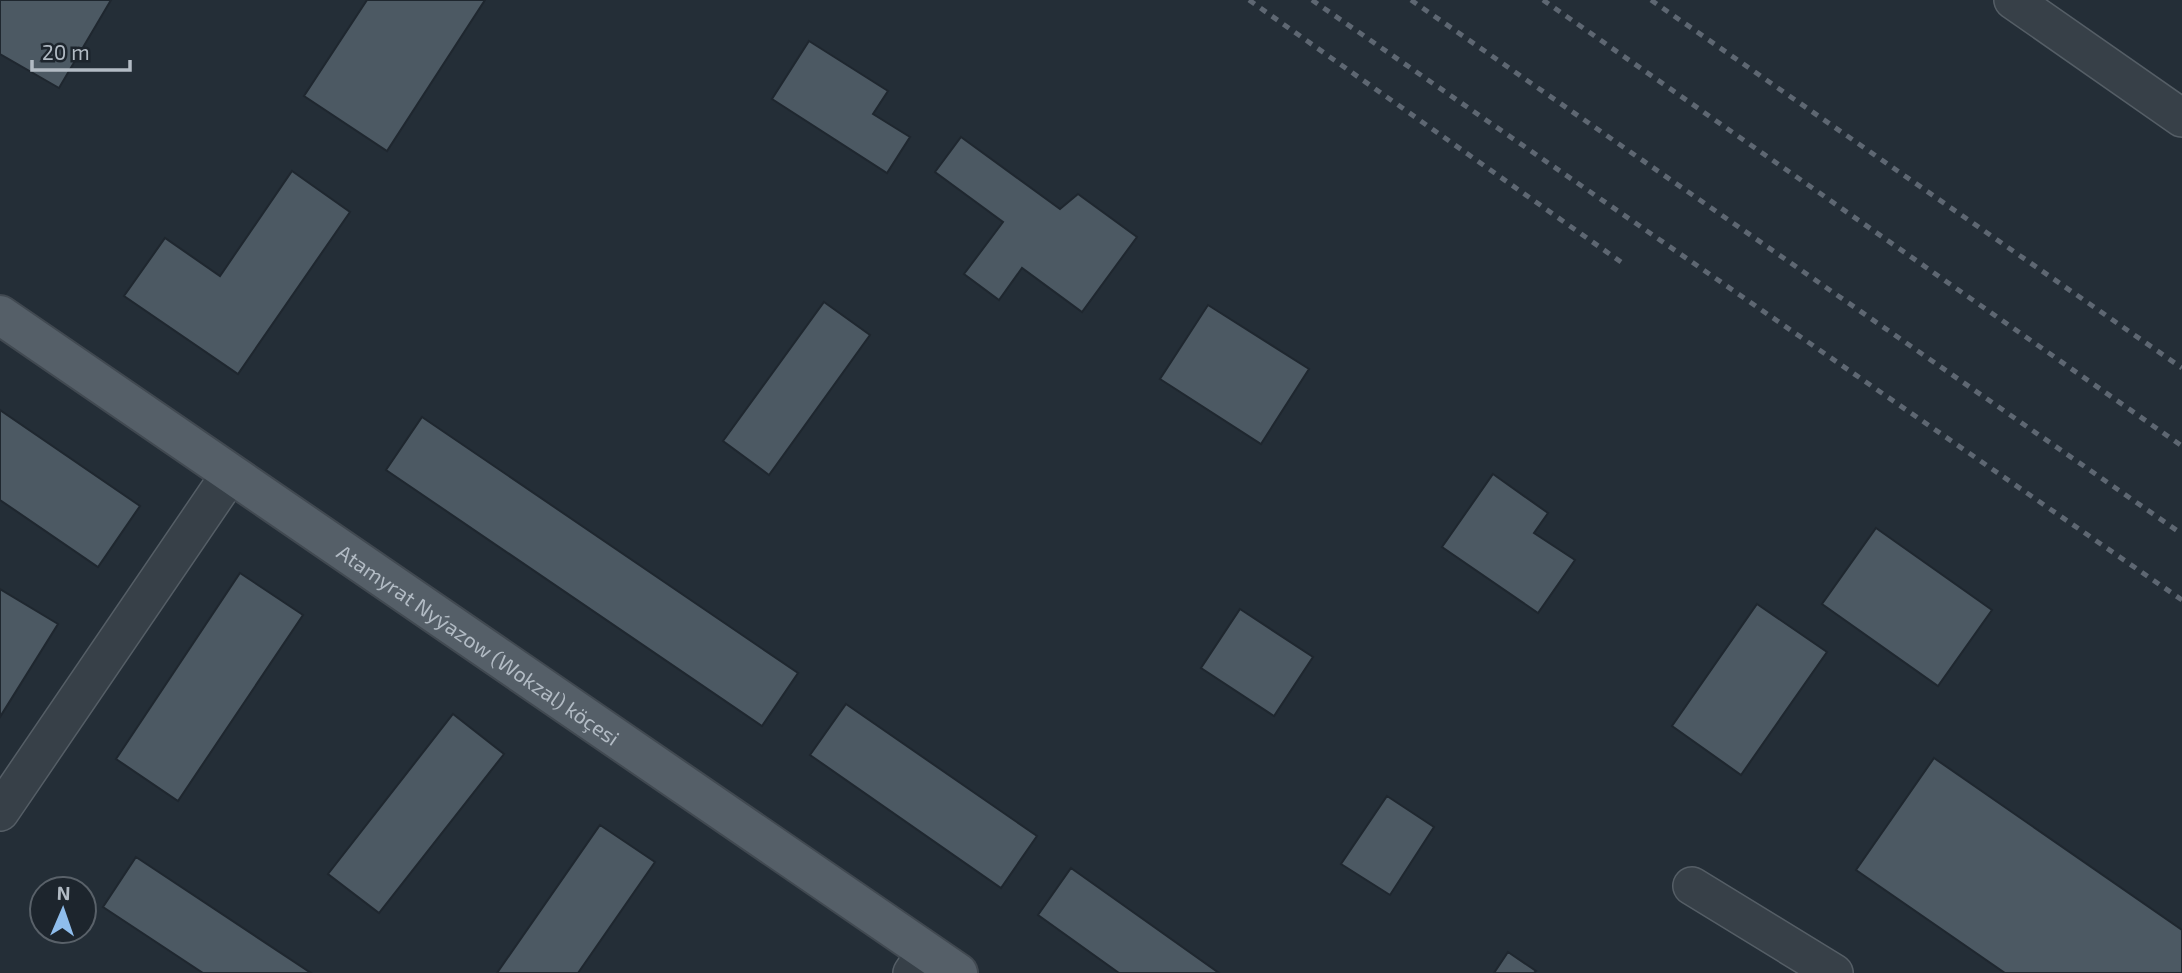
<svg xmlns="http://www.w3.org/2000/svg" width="2182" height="973" font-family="'Exo 2',sans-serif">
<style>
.building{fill:#4c5963;stroke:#1f272f;stroke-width:2}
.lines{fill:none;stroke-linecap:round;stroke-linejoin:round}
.minor-casing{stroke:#555e66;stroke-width:40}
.major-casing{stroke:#414951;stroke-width:42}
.minor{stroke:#374048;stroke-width:37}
.major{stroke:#555f68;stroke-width:38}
.rail{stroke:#5e6772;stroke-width:5;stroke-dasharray:7 7;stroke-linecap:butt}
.labels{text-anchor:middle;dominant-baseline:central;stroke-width:5;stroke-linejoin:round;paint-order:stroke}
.street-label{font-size:21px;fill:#b2bbc4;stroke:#1d252d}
</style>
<rect width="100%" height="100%" fill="#242e37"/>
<path class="building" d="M0,0H111L59,88L0,54Z
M367,0H485L387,151L304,96Z
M809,41L888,91L873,114L910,137L887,173L772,99Z
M961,137L1060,209L1078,194L1137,237L1082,312L1022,268L999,300L964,274L1003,222L935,172Z
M292,171L350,212L238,374L124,296L165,238L220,276Z
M824,302L870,335L769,475L723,441Z
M1208,305L1309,369L1261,444L1160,379Z
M0,410L140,506L98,567L0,500Z
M422,417L798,673L762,726L386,470Z
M1493,474L1548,513L1534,533L1575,560L1538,613L1442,547Z
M1876,528L1992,610L1938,686L1822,604Z
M240,573L303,615L178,801L116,759Z
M0,589L58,624L0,717Z
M1757,604L1827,652L1741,775L1672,726Z
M1240,609L1313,657L1274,716L1201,668Z
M846,704L1037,836L1001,888L810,755Z
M453,714L504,754L379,913L328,874Z
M1934,758L2182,930V973H2005L1856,870Z
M1387,796L1434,827L1390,895L1341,864Z
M600,825L655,862L578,973H497Z
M136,857L311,973H203L103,907Z
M1071,868L1219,973H1119L1038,915Z
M1508,952L1536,971L1534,973H1494Z"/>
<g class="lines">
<defs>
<path id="minor" d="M2013,0L2182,118
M0,812L231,473
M1692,886L1834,973
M912,973L926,952"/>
<g id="major">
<path id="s1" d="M0,315L958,973"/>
</g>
</defs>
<use href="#minor" class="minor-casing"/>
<use href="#major" class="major-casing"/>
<use href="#minor" class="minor"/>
<use href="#major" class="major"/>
<path class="rail" d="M1249,0L1621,262
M1312,0L2182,600
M1411,0L2182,534
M1543,0L2182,446
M1651,0L2182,368"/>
</g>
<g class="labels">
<g class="street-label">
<text stroke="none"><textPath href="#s1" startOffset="581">Atamyrat Nyýazow (Wokzal) köçesi</textPath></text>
</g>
</g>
<g transform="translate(63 910) rotate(2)"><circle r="33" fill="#1d252d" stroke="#596169" stroke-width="2"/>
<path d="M0-5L12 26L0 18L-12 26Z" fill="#8fbdec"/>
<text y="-10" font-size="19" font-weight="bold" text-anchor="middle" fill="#b2bbc4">N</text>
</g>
<path d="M32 60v10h98v-10" fill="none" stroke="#b2bbc4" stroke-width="3.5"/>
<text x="42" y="60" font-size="21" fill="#b2bbc4" stroke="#1d252d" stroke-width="5" paint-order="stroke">20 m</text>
</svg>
